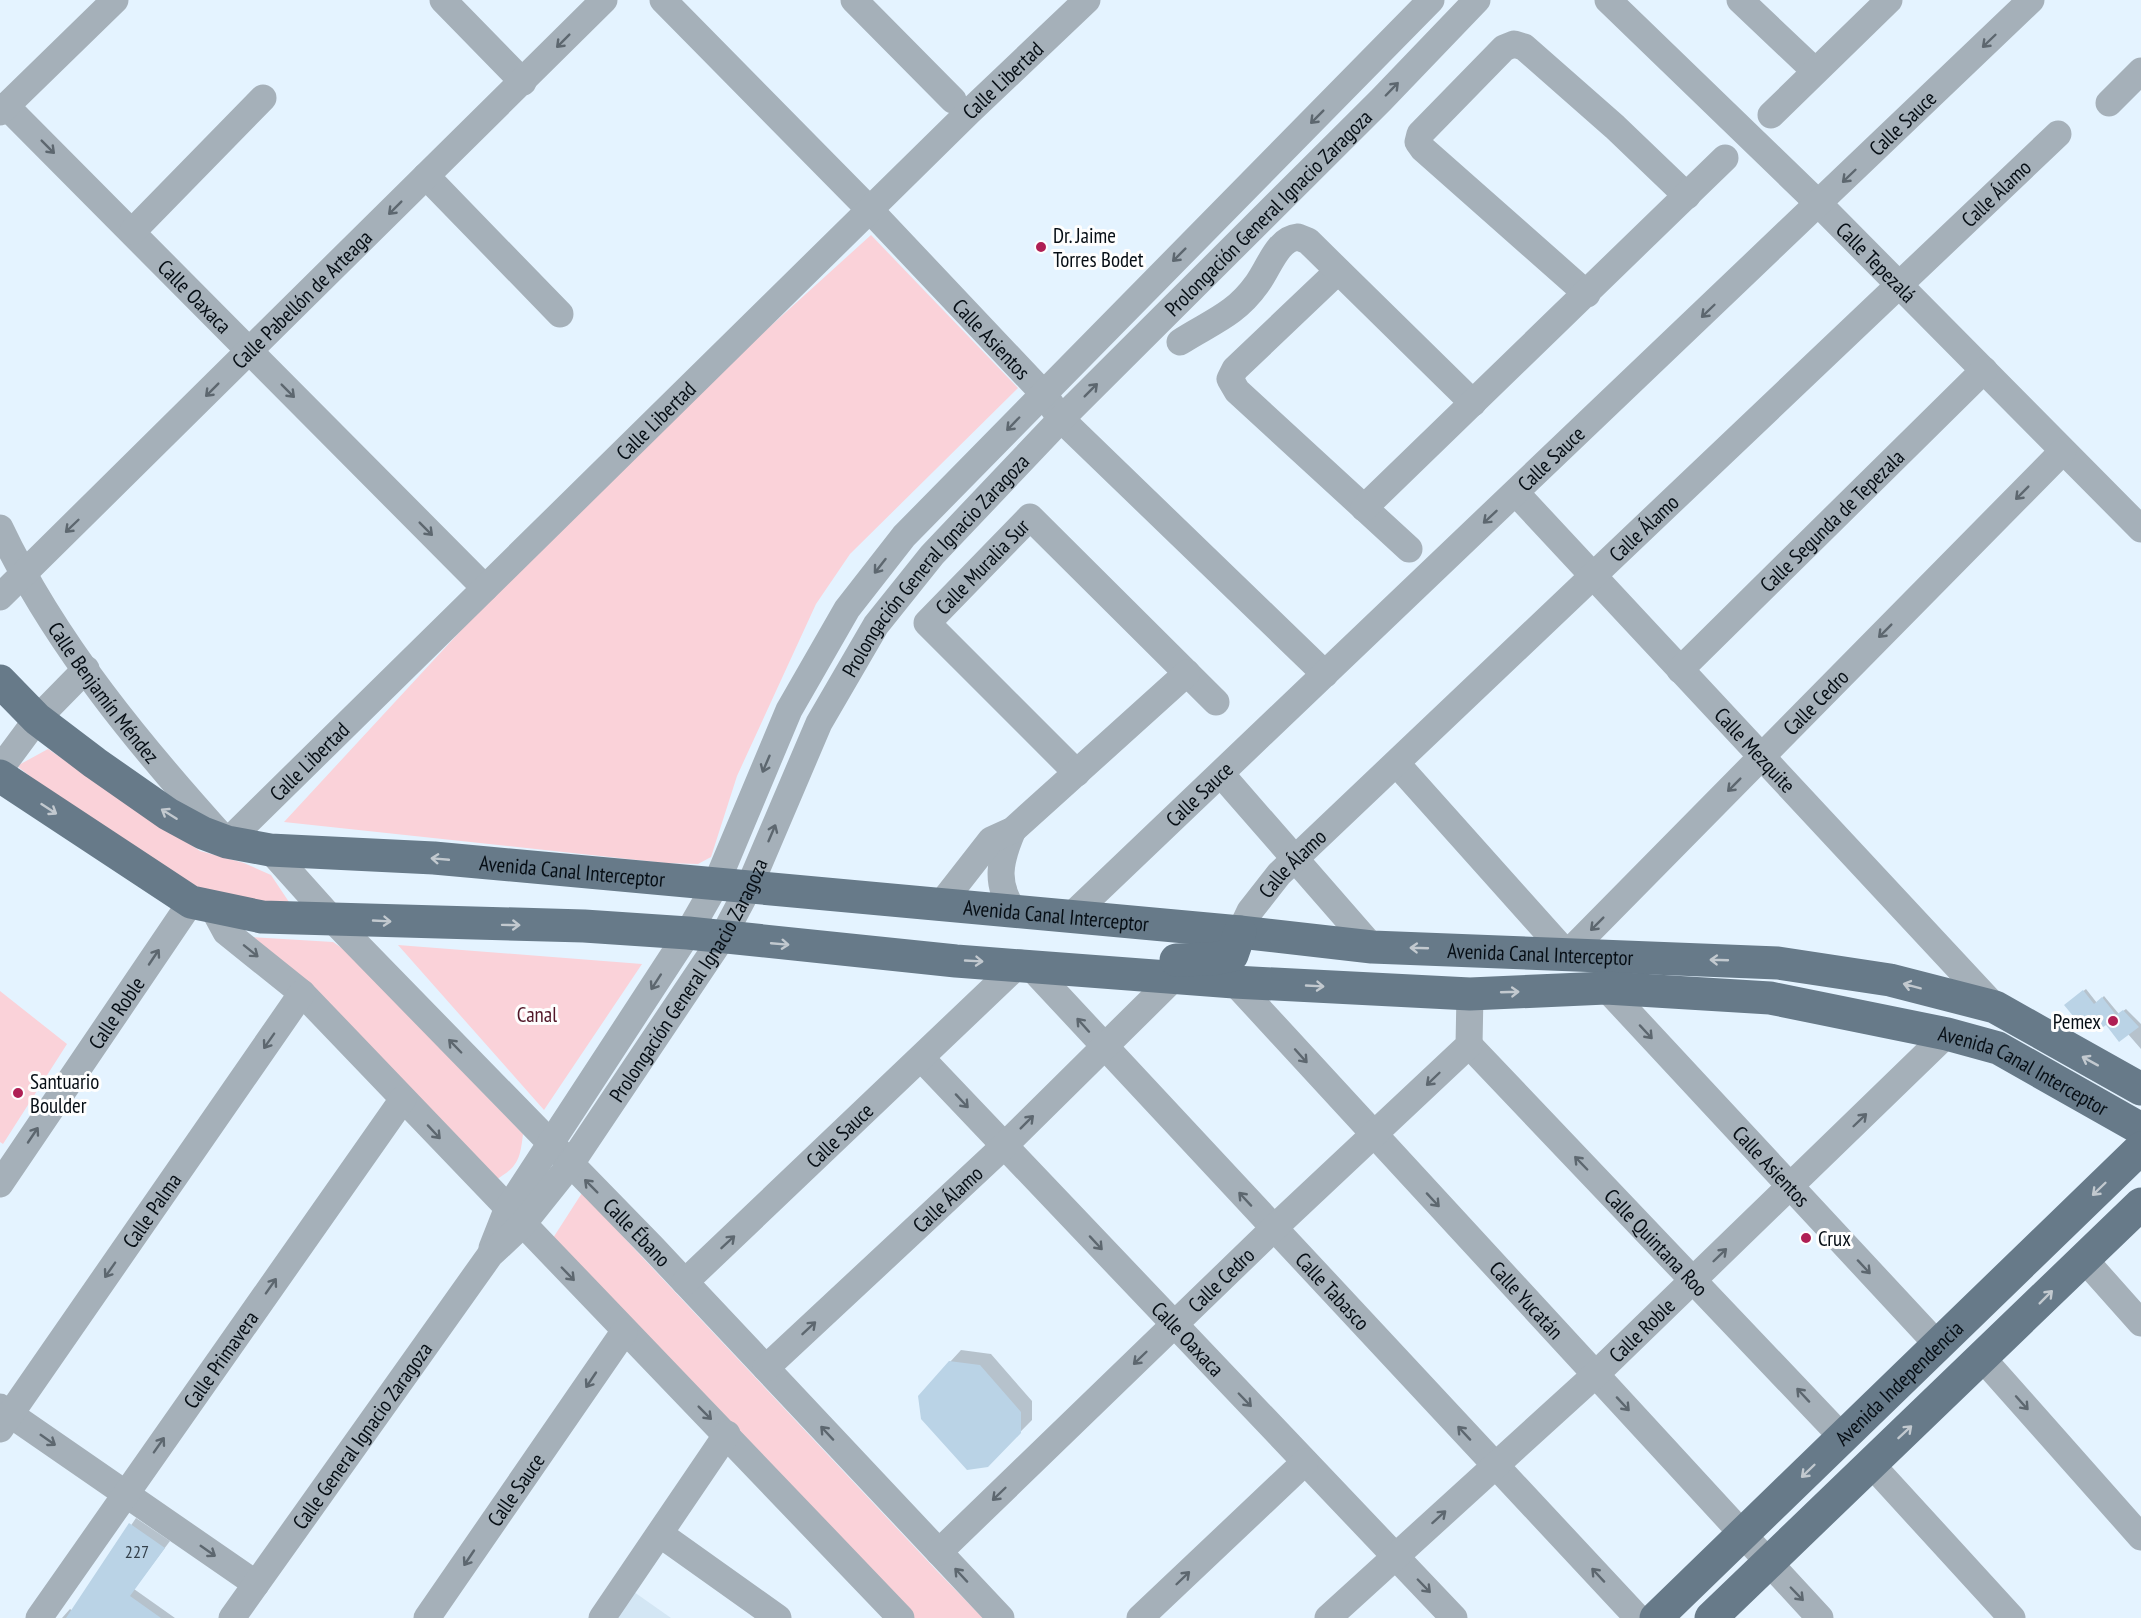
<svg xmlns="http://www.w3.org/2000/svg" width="2141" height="1618" font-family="'PT Sans Narrow',sans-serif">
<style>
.built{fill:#d3e6f4}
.green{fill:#fad2d9}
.shadow{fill:#0003}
.building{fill:#bad3e6}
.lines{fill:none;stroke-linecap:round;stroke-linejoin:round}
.minor{stroke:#a5b0b9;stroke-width:27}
.major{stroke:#677a89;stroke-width:33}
.oneway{stroke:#5d676f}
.oneway2{stroke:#c2c9cf}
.poi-dot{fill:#af1f54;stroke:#fefefe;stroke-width:2}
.labels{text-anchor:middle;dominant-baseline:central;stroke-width:6;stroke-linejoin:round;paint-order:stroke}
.number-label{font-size:18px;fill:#333f49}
.street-label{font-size:21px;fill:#060e15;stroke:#fefefe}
.poi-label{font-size:21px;fill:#060e15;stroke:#fefefe;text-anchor:start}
.park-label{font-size:21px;fill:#511728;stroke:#fefefe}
</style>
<rect width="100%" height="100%" fill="#e4f3ff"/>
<path class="built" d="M634,1592L671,1618H616Z"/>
<path class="green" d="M871,235L1018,388L850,554L816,604L737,776L711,857L698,864L665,863L284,822L480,610L723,369Z
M48,749L200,851L244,863L271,875L291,905L216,899L89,823L17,766Z
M250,937L333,942L346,951L523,1134C520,1160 518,1167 494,1181Z
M398,945L642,964L544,1110Z
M0,991L67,1044L3,1144L0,1142Z
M582,1193L937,1571L983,1618H908L553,1238Z"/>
<path class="shadow" d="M2086,989L2097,1003L2104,996L2119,1014L2126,1009L2141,1024V1049L2128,1034L2066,1005Z
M961,1350L991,1354L1032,1401V1420L987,1466L950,1362Z
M136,1518L170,1541L134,1589L175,1618H62L70,1609L73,1611Z"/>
<path class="building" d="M2083,990L2094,1004L2102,997L2116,1015L2123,1010L2139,1027L2119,1042L2106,1025L2099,1030L2088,1015L2078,1022L2064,1005Z
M949,1361L980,1365L1021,1412V1433L988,1467L967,1470L921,1419L918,1396Z
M129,1523L165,1548L130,1596L161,1618H66Z"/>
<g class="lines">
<g class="minor">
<path d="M443,0L523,82"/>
<path id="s1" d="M663,0L870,210L1043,393L1061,419L1325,674"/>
<path d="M854,0L953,100"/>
<path id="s2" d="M1608,0L1819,204L2141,529"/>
<path d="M1740,0L1815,71"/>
<path d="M2109,103L2141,71"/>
<path id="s3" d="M6,106L485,588"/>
<path d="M0,112L115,0"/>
<path d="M1771,115L1889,0"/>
<path d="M426,176L560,314"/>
<path d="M133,231L263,98"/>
<path d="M1338,271L1235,369L1230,379L1237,391L1409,549"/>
<path d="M1587,294L1423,149L1418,142L1420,134L1504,48L1514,44L1524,47L1615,127L1687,196"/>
<path d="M1180,342C1211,322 1235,315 1257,284C1269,268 1277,239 1298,237L1308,241L1473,403"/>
<path id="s4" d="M1516,493L1995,1007"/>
<path d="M1364,508L1725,158"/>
<path id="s5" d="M0,528C55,644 141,747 227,842L969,112L1087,0"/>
<path id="s6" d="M0,597L604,0"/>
<path id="s7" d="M1680,670L1984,370"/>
<path id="s8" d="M1397,764L1567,954L2063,451"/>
<path d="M0,769L37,719L86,669"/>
<path id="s9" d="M1077,773L927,623L1030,517L1216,702"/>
<path d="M1221,774L1372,947"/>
<path d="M1013,830C1000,860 994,883 1014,911"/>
<path id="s10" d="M270,850L331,918L652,1247L1001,1618"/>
<path d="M941,904L991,840L1013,830L1187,673"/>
<path d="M213,908L226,932L302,993L901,1618"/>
<path id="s11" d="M1071,916L2031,0"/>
<path id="s12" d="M1240,932L1250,911L1279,874L2058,134"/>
<path id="s13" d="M1028,964L1638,1618"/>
<path id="s14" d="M1234,982L1820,1618"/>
<path id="s15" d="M1606,988L1937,1344"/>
<path id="s16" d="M1469,1045L1843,1438"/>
<path id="s17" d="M922,1059L1454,1618"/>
<path id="s18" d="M0,1184L191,902"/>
<path d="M492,1248L507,1210L688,933L716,884L789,710L847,609L904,536L1431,0"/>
<path d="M2084,1259L2141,1323"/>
<path id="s19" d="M685,1282L1020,963"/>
<path d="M1983,1359L2141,1537"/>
<path id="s20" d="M766,1368L1004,1146L1175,977"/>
<path d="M0,1407L256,1584"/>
<path id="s21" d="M0,1429L302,993"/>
<path d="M1871,1464L2012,1618"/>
<path d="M660,1534L778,1618"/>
<path id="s22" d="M939,1552L1273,1229L1469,1045L1470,994"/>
<path id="s23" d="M39,1618L403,1099"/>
<path id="s24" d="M232,1618L490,1255L522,1225L570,1165L722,938L749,887L819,723L876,625L932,555L1061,419L1381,100L1477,0"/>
<path id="s25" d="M427,1618L624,1332"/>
<path d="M602,1618L727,1434"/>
<path d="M1140,1618L1305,1462"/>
<path id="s26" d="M1328,1618L1595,1375L1947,1034"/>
</g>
<g class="major">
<path id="s27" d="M0,681L37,719L95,763L168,814L203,833L227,842L270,850L434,858L1240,932L1372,947L1778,963L1890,980L1995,1007L2141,1089"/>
<path id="s28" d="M0,776L191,902L262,917L584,926L688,933L956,961L1234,982L1470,994L1606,988L1770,998L1947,1034L1998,1048L2141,1129"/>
<path d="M1176,960L1213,959L1232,955L1240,932"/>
<path id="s29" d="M1656,1618L2141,1148"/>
<path d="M1711,1618L2141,1204"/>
</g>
</g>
<defs><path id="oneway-shaft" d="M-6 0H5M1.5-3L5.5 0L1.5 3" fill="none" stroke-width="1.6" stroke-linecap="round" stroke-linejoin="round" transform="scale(1.5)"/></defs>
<g class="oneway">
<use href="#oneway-shaft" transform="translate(563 41) rotate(135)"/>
<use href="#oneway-shaft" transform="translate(1989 41) rotate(136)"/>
<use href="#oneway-shaft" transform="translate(1392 89) rotate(-46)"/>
<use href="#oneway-shaft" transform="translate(1317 117) rotate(135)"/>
<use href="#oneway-shaft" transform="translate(48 147) rotate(45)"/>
<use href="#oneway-shaft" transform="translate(1849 176) rotate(136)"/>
<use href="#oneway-shaft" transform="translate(395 208) rotate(135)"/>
<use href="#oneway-shaft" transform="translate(1179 255) rotate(135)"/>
<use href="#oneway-shaft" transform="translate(1708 311) rotate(136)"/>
<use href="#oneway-shaft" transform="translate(212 390) rotate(135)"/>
<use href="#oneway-shaft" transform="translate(1091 390) rotate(-45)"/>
<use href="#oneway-shaft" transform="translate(288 391) rotate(45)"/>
<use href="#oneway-shaft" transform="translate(1013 424) rotate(134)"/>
<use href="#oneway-shaft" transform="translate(2022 493) rotate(135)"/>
<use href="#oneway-shaft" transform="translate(1490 517) rotate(137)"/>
<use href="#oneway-shaft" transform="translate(72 526) rotate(136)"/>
<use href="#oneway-shaft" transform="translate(426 529) rotate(45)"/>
<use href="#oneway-shaft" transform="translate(880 566) rotate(128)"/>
<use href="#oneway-shaft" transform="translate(1885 631) rotate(135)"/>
<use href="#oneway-shaft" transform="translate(766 764) rotate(113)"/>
<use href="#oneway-shaft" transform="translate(1734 785) rotate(135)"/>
<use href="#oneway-shaft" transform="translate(772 833) rotate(-67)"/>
<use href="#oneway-shaft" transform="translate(1597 924) rotate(135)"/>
<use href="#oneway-shaft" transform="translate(251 951) rotate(39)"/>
<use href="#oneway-shaft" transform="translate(154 957) rotate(-56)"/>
<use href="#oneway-shaft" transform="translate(656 982) rotate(123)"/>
<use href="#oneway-shaft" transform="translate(1083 1025) rotate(-132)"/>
<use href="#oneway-shaft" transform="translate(1646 1032) rotate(47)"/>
<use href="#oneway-shaft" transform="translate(269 1041) rotate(125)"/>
<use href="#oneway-shaft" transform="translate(455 1046) rotate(-134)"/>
<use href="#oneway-shaft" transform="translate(1301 1056) rotate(48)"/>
<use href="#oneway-shaft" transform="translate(1433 1079) rotate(136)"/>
<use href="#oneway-shaft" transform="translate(962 1101) rotate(47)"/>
<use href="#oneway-shaft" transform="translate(1860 1120) rotate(-44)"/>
<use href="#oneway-shaft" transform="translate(1027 1122) rotate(-45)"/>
<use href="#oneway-shaft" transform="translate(434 1132) rotate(47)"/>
<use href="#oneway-shaft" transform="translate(33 1135) rotate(-56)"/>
<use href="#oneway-shaft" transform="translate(1581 1163) rotate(-134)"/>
<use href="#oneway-shaft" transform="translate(591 1186) rotate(-135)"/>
<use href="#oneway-shaft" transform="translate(1245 1199) rotate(-133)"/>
<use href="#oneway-shaft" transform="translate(1433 1200) rotate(47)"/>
<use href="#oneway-shaft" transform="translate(728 1242) rotate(-43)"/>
<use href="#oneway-shaft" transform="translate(1096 1243) rotate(47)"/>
<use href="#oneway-shaft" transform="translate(1720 1255) rotate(-44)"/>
<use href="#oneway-shaft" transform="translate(1864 1267) rotate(47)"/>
<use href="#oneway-shaft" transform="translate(110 1270) rotate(125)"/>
<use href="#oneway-shaft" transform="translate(568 1274) rotate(46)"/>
<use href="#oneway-shaft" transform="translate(271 1286) rotate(-55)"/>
<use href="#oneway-shaft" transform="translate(809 1328) rotate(-43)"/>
<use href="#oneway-shaft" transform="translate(1140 1358) rotate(136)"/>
<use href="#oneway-shaft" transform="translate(591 1380) rotate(124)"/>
<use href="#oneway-shaft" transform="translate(1803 1395) rotate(-133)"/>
<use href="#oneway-shaft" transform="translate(1245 1400) rotate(46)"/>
<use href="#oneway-shaft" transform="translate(2022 1403) rotate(48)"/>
<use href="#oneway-shaft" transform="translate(1623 1404) rotate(47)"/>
<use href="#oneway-shaft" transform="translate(705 1413) rotate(45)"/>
<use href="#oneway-shaft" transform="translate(827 1433) rotate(-133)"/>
<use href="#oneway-shaft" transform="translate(1464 1433) rotate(-133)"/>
<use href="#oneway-shaft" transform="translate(48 1440) rotate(35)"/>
<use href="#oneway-shaft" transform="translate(159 1445) rotate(-55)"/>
<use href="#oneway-shaft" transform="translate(999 1494) rotate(136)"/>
<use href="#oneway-shaft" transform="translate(1439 1517) rotate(-42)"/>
<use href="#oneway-shaft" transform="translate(208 1551) rotate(35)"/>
<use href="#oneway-shaft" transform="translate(469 1558) rotate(124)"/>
<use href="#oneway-shaft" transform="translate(961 1575) rotate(-133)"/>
<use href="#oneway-shaft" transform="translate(1598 1575) rotate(-133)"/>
<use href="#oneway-shaft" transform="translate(1183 1578) rotate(-44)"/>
<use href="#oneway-shaft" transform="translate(1424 1586) rotate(46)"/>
<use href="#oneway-shaft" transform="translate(1797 1594) rotate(46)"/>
</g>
<g class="oneway2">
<use href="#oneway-shaft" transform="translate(49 809) rotate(33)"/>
<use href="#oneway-shaft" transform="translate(169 814) rotate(-148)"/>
<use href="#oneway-shaft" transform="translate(440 859) rotate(-175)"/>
<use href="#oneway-shaft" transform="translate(382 921) rotate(3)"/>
<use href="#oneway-shaft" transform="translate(511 925) rotate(1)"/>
<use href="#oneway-shaft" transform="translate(780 944) rotate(5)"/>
<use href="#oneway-shaft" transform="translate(1419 948) rotate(-178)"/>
<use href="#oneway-shaft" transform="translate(1719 960) rotate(-178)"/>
<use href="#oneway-shaft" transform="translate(974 961) rotate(3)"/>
<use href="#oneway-shaft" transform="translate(1315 986) rotate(3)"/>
<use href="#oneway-shaft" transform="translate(1912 986) rotate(-165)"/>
<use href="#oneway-shaft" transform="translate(1510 992) rotate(-2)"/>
<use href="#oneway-shaft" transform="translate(2090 1061) rotate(-151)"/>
<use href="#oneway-shaft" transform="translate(2099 1189) rotate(136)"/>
<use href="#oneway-shaft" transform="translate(2046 1297) rotate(-45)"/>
<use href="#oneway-shaft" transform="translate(1905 1432) rotate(-43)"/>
<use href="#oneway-shaft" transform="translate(1808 1471) rotate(136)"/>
</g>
<g class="poi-dot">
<circle cx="1041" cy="247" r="6"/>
<circle cx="2113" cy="1021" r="6"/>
<circle cx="18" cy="1093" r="6"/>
<circle cx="1806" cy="1238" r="6"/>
</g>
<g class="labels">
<g class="number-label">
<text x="137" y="1551">227</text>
</g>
<g class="street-label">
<text stroke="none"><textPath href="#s5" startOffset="1476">Calle Libertad</textPath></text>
<text stroke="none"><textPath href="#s11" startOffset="1149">Calle Sauce</textPath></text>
<text stroke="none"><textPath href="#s12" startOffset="1059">Calle Álamo</textPath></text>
<text stroke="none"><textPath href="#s24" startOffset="1758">Prolongación General Ignacio Zaragoza</textPath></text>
<text stroke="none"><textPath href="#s2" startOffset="375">Calle Tepezalá</textPath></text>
<text stroke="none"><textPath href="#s3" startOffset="268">Calle Oaxaca</textPath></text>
<text stroke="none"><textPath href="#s6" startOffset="424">Calle Pabellón de Arteaga</textPath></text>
<text stroke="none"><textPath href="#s1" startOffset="472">Calle Asientos</textPath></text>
<text stroke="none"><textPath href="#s5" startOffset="990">Calle Libertad</textPath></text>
<text stroke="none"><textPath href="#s11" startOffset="663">Calle Sauce</textPath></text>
<text stroke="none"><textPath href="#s7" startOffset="213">Calle Segunda de Tepezala</textPath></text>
<text stroke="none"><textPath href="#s12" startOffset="573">Calle Álamo</textPath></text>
<text stroke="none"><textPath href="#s24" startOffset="1272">Prolongación General Ignacio Zaragoza</textPath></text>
<text stroke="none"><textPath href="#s9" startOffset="291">Calle Muralia Sur</textPath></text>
<text stroke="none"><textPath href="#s5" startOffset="195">Calle Benjamín Méndez</textPath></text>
<text stroke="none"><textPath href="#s8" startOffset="609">Calle Cedro</textPath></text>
<text stroke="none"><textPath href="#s4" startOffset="351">Calle Mezquite</textPath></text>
<text stroke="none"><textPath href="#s5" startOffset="504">Calle Libertad</textPath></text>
<text stroke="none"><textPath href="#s11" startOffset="177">Calle Sauce</textPath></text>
<text stroke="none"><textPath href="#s12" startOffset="87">Calle Álamo</textPath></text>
<text stroke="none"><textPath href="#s27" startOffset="627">Avenida Canal Interceptor</textPath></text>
<text stroke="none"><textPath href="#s27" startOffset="1113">Avenida Canal Interceptor</textPath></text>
<text stroke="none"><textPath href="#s27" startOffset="1599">Avenida Canal Interceptor</textPath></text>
<text stroke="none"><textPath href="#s24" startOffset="786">Prolongación General Ignacio Zaragoza</textPath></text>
<text stroke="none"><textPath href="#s18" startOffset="207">Calle Roble</textPath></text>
<text stroke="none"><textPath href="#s28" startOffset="2078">Avenida Canal Interceptor</textPath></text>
<text stroke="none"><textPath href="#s19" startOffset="213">Calle Sauce</textPath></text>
<text stroke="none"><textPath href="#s15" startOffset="243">Calle Asientos</textPath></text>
<text stroke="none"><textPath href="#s20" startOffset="248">Calle Álamo</textPath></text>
<text stroke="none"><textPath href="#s21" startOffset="266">Calle Palma</textPath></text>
<text stroke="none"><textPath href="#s10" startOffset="530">Calle Ébano</textPath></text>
<text stroke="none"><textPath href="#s16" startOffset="272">Calle Quintana Roo</textPath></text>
<text stroke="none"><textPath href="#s22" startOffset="392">Calle Cedro</textPath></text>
<text stroke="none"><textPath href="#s13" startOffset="447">Calle Tabasco</textPath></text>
<text stroke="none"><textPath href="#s14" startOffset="432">Calle Yucatán</textPath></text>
<text stroke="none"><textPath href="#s26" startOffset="426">Calle Roble</textPath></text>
<text stroke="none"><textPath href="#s17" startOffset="386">Calle Oaxaca</textPath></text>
<text stroke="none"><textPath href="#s23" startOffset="316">Calle Primavera</textPath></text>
<text stroke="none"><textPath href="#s29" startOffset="338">Avenida Independencia</textPath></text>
<text stroke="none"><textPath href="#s24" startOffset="224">Calle General Ignacio Zaragoza</textPath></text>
<text stroke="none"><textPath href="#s25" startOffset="156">Calle Sauce</textPath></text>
</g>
<g class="poi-label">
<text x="1053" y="235">Dr. Jaime<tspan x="1053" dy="24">Torres Bodet</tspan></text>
<text x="2101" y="1021" text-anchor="end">Pemex</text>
<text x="30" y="1081">Santuario<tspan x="30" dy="24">Boulder</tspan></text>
<text x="1818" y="1238">Crux</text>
</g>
<g class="park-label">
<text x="537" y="1014">Canal</text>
</g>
</g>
</svg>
